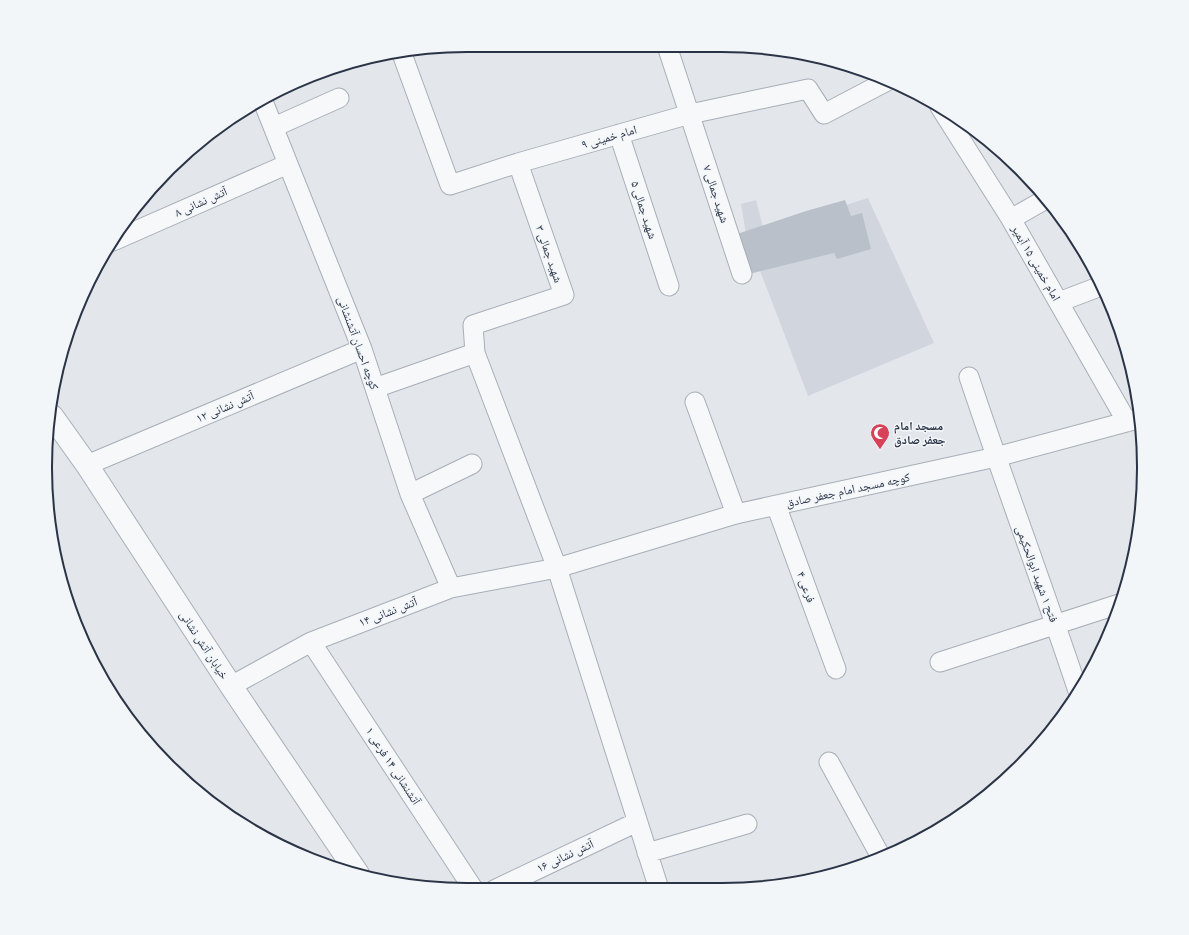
<svg xmlns="http://www.w3.org/2000/svg" width="1189" height="935" font-family="'Roboto Condensed','Noto Naskh Arabic',sans-serif">
<style>
.built{fill:#d1d6de}
.building{fill:#bac0ca}
.lines{fill:none;stroke-linecap:round;stroke-linejoin:round}
.minor-casing{stroke:#a8aeb7;stroke-width:21}
.tertiary-casing{stroke:#a8aeb7;stroke-width:24}
.minor{stroke:#f6f8fa;stroke-width:19}
.tertiary{stroke:#f6f8fa;stroke-width:22}
.labels{text-anchor:middle;dominant-baseline:central;stroke-width:3;stroke-linejoin:round;paint-order:stroke}
.street-label{font-size:12px;fill:#2a3446;stroke:#f3f6f9}
.poi-label{font-size:12px;font-weight:bold;fill:#2a3446;stroke:#f3f6f9;text-anchor:start}
.rim{fill:none;stroke:#2a3446;stroke-width:2}
</style>
<rect width="100%" height="100%" fill="#e3e7ec"/>
<path class="built" d="M868,198L934,343L808,396L746,234L741,204L756,200L764,231Z"/>
<path class="building" d="M845,200L851,216L862,213L871,249L837,259L834,253L749,274L737,234L806,211Z"/>
<g class="lines">
<defs>
<path id="minor" d="M667,46L742,274
M402,54L450,185L518,163L690,114L808,89L824,114L887,81
M262,99L362,349L410,494L451,588
M940,107L1011,219L1127,422
M274,127L339,98
M619,134L669,286
M518,163L564,295L473,325L475,353L557,568L659,889
M1011,219L1046,199
M113,241L288,164
M1059,302L1101,286
M969,377C1004,482 1043,586 1078,691
M375,388L475,353
M695,402L736,514
M87,465L362,349
M410,494L472,464
M776,505L836,669
M311,642L474,890
M940,662L1119,604
M231,686L311,642L451,588L557,568L736,514L996,457L1141,418
M829,762L881,857
M647,853L747,824
M494,890L637,822"/>
<path id="tertiary" d="M52,416L87,465L231,686L358,874"/>
</defs>
<use href="#minor" class="minor-casing"/>
<use href="#tertiary" class="tertiary-casing"/>
<use href="#minor" class="minor"/>
<use href="#tertiary" class="tertiary"/>
</g>
<defs>
<symbol id="mosque-pin" viewBox="-11 -11 22 30"><path d="M0 17L-7.5 6A9.5 9.5 0 1 1 7.5 6Z" fill="#d74258" stroke="#f3f6f9"/><path d="M3.5-4.9A6 6 0 1 0 3.5 4.9A5 5 0 1 1 3.5-4.9Z" fill="#fff"/></symbol>
</defs>
<g fill-rule="evenodd">
<use href="#mosque-pin" x="869" y="422" width="22" height="30"/>
</g>
<g class="labels">
<g class="street-label">
<text transform="translate(609 137) rotate(-16)">امام خمینی ۹</text>
<text transform="translate(716 194) rotate(72)">شهید جمالی ۷</text>
<text transform="translate(201 202) rotate(-24)">آتش نشانی ۸</text>
<text transform="translate(644 210) rotate(72)">شهید جمالی ۵</text>
<text transform="translate(549 254) rotate(71)">شهید جمالی ۳</text>
<text transform="translate(1036 263) rotate(60)">امام خمینی ۱۵ آبمیر</text>
<text transform="translate(358 343) rotate(70)">کوچه احسان آتشنشانی</text>
<text transform="translate(225 407) rotate(-23)">آتش نشانی ۱۲</text>
<text transform="translate(848 490) rotate(-12)">کوچه مسجد امام جعفر صادق</text>
<text transform="translate(1037 574) rotate(70)">فتح ۱ شهید ابوالحکیمی</text>
<text transform="translate(806 587) rotate(70)">فرعی ۴</text>
<text transform="translate(388 612) rotate(-21)">آتش نشانی ۱۴</text>
<text transform="translate(204 645) rotate(57)">خیابان آتش نشانی</text>
<text transform="translate(393 766) rotate(57)">آتشنشانی ۱۴ فرعی ۱</text>
<text transform="translate(565 856) rotate(-25)">آتش نشانی ۱۶</text>
</g>
<g class="poi-label">
<text x="894" y="426">مسجد امام<tspan x="894" dy="14">جعفر صادق</tspan></text>
</g>
</g>
<path d="M0 0H1189V935H0ZM467 52H722A415 415 0 0 1 1137 467V468A415 415 0 0 1 722 883H467A415 415 0 0 1 52 468V467A415 415 0 0 1 467 52Z" fill="#f3f6f9" fill-rule="evenodd"/>
<path class="rim" d="M467 52H722A415 415 0 0 1 1137 467V468A415 415 0 0 1 722 883H467A415 415 0 0 1 52 468V467A415 415 0 0 1 467 52Z"/>
</svg>
